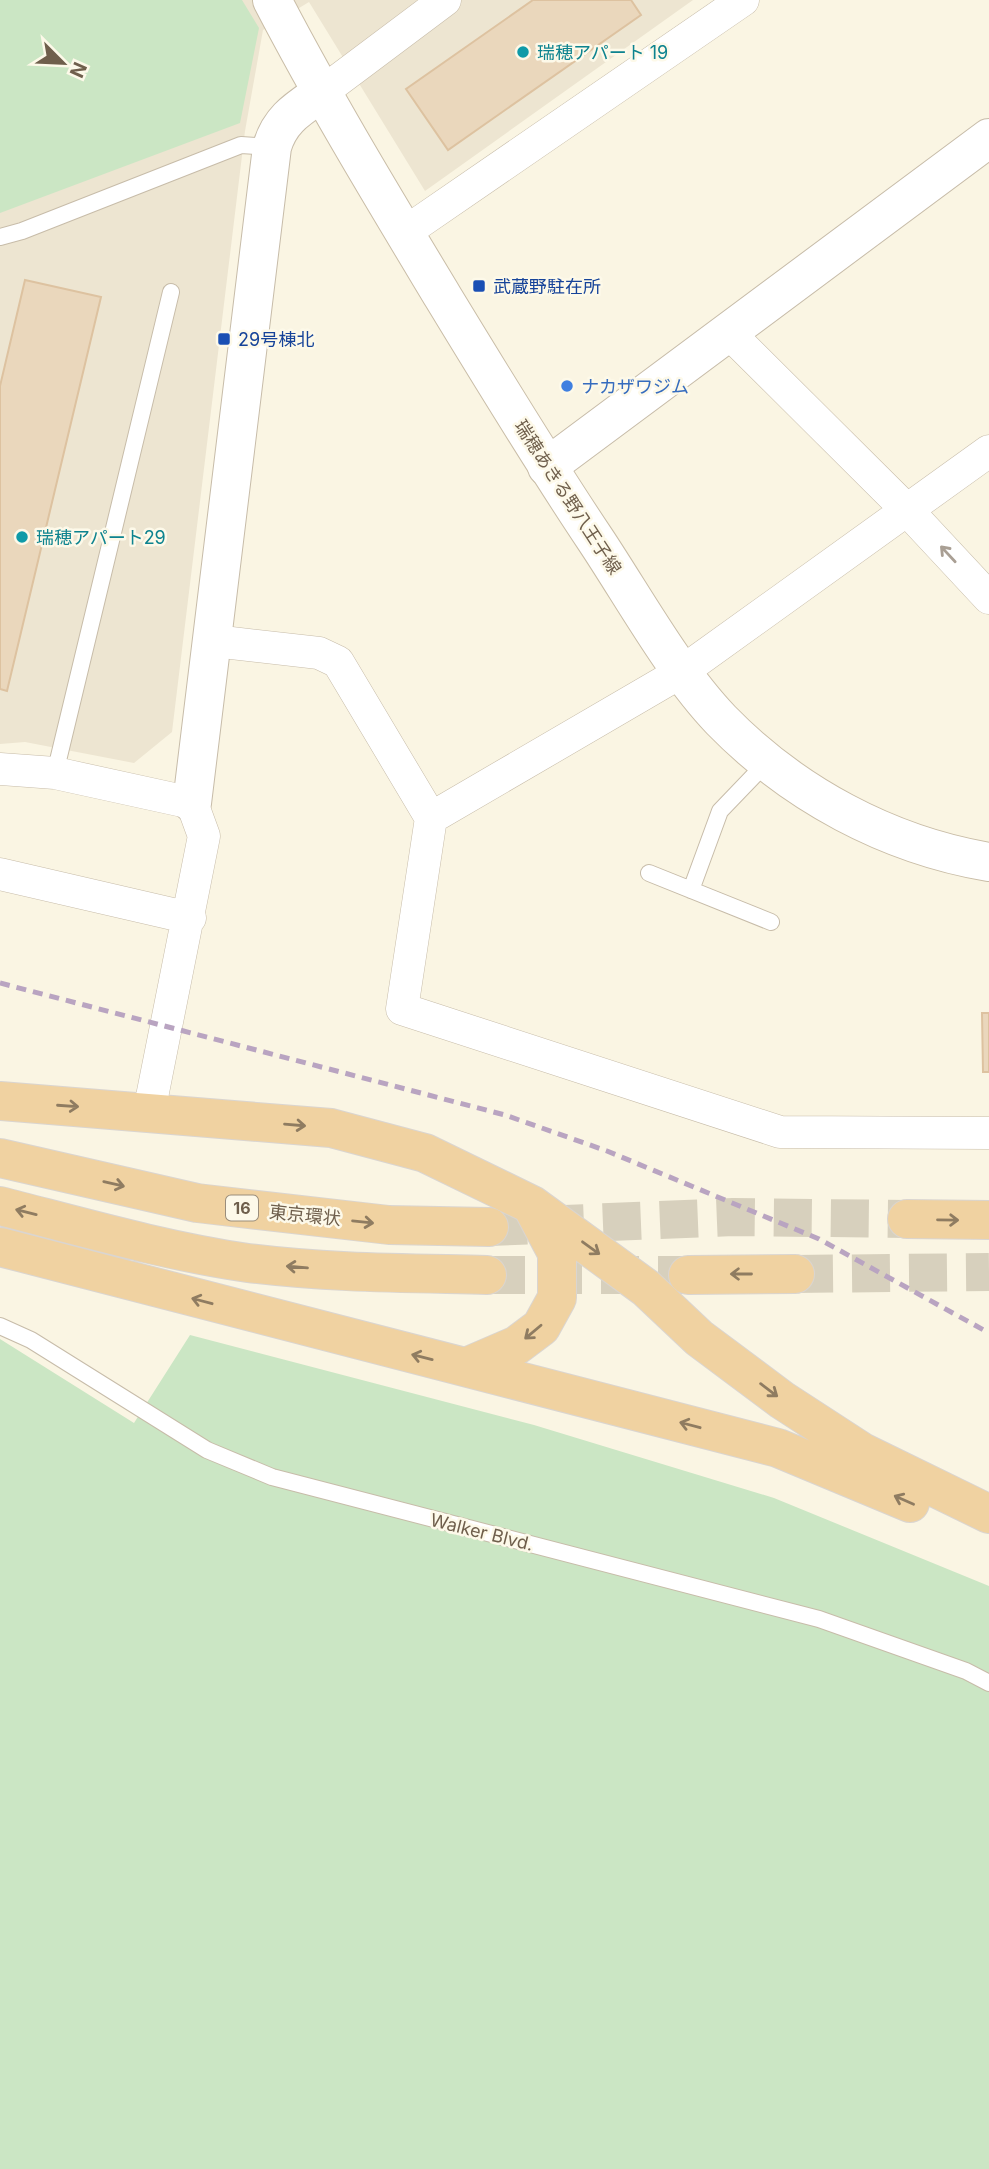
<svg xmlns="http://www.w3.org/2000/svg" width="989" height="2169" font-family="Inter,'Noto Sans JP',sans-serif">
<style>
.residential{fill:#ede5d1}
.green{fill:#cbe6c4}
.building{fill:#ead7bc;stroke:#ddc2a0;stroke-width:2}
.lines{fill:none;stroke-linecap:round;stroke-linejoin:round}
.trunk-tunnel{stroke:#d7d0bd;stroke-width:38;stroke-dasharray:38 19;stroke-linecap:butt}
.service-casing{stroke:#c7bca9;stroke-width:18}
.minor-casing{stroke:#c7bca9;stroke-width:33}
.tertiary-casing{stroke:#c7bca9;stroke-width:40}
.secondary-casing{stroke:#c9bda7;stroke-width:40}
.trunk-casing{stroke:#dad5d0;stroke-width:40}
.service{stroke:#fff;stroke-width:16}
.minor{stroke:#fff;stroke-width:32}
.tertiary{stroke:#fff;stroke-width:38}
.secondary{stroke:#fff;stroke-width:38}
.trunk{stroke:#f0d2a1;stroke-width:38}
.rail{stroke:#b9a4c1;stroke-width:5;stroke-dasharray:10 7;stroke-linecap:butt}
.oneway{stroke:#a99f94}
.oneway2{stroke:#8f7c61}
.culture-dot{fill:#0f9aa8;stroke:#fdf9e9;stroke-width:2.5}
.transit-dot{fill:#1a4fb4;stroke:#fdf9e9;stroke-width:2.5}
.shop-dot{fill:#3f7fe0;stroke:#fdf9e9;stroke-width:2.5}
.labels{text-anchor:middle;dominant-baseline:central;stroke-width:5;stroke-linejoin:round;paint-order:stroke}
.shield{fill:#fdf9e9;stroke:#9a8d7b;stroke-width:2}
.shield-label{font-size:16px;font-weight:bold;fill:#6f5f4c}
.culture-label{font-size:18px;fill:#0d838f;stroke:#fdf9e9;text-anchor:start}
.transit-label{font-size:18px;fill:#164399;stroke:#fdf9e9;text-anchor:start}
.shop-label{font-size:18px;fill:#366cbe;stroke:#fdf9e9;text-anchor:start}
.street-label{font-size:18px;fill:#6f5f4c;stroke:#fdf9e9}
</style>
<rect width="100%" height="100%" fill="#faf5e3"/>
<path class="residential" d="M0,0H693L425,191L309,2L263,30L245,131L172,732L134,763L25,742L0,744Z"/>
<path class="green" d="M0,0H242L259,28L240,123L0,213Z
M190,1335L534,1425L774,1498L989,1586V2169H0V1339L134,1423Z"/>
<path class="building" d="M533,0H631L641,15L448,150L406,89Z
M25,280L101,297L7,691L0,689V386Z
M982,1013H989V1072H983Z"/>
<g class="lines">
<path class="trunk-tunnel" d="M489,1227L733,1217L907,1219
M795,1274L989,1272
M487,1275H688"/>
<defs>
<path id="service" d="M0,237L22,231L241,145L272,147
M55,773L171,292
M649,873L771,922
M691,890L720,811L767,762
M0,1326L31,1340L207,1450L272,1477L819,1619L966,1671L989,1683"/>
<path id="minor" d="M321,93L445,0
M404,233L743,0
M728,332L907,510L989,598
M214,641L319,653L338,662L431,818L402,1009L780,1132L989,1133
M0,769L55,773L192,803L204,836L149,1112
M431,818L683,671L989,451
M0,874L190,918"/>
<path id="tertiary" d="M547,467L989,138
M192,803L272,147C280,119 298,109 321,93"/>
<path id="secondary" d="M272,0C325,102 384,199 443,297C493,379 542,460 595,539C633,596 674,671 721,720C793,794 888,845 989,862"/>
<path id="trunk" d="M0,1101L331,1128L425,1153L532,1205L646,1288L699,1338L782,1400L862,1452L989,1514
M0,1158L197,1203L389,1225L489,1227
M0,1206C82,1227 165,1251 248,1263C327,1273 408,1273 487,1275
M907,1219L989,1220
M0,1247L778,1448L910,1503
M688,1275L795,1274
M466,1367L517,1345L541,1327L557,1298V1253L534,1210"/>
</defs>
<use href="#service" class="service-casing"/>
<use href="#minor" class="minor-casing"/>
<use href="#tertiary" class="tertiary-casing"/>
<use href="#secondary" class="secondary-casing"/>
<use href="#trunk" class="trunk-casing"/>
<use href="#service" class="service"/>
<use href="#minor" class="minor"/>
<use href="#tertiary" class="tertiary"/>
<use href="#secondary" class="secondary"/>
<use href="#trunk" class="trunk"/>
<path class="rail" d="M0,983L505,1115L607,1151L819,1239L989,1333"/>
</g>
<defs><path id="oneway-shaft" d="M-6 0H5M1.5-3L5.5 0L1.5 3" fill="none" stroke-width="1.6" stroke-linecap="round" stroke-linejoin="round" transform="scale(1.75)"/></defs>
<use class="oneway" href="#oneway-shaft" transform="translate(948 554) rotate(-133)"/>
<g class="oneway2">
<use href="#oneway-shaft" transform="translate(68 1106) rotate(4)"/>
<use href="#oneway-shaft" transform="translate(295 1125) rotate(5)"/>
<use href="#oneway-shaft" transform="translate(114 1184) rotate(13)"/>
<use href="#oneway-shaft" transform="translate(26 1212) rotate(-166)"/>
<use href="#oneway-shaft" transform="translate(948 1220) rotate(1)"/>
<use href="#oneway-shaft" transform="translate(363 1222) rotate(6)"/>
<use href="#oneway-shaft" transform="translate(591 1248) rotate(36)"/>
<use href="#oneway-shaft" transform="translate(297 1267) rotate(-175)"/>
<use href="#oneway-shaft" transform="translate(741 1274) rotate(180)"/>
<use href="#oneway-shaft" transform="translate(202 1301) rotate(-165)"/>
<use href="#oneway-shaft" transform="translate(533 1332) rotate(140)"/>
<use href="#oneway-shaft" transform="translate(422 1357) rotate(-166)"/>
<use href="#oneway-shaft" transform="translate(769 1390) rotate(37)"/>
<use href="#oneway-shaft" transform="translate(690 1425) rotate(-165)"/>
<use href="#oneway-shaft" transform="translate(904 1500) rotate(-156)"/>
</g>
<g class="culture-dot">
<circle cx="523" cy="52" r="7"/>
<circle cx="22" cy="537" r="7"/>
</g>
<g class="transit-dot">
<rect x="472" y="279" width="14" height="14" rx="3.5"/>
<rect x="217" y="332" width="14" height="14" rx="3.5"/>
</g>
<circle class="shop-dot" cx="567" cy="386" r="7"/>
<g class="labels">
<rect class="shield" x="226" y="1195.5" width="32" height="25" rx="5"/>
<g class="shield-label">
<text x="242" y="1208">16</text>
</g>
<g class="culture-label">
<text x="537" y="52">瑞穂アパート 19</text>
<text x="36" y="537">瑞穂アパート29</text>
</g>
<g class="transit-label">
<text x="493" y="286">武蔵野駐在所</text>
<text x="238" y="339">29号棟北</text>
</g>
<g class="shop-label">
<text x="581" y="386">ナカザワジム</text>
</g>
<g class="street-label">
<text transform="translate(568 497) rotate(57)">瑞穂あきる野八王子線</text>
<text transform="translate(305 1215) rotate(6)">東京環状</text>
<text transform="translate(482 1532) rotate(14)">Walker Blvd.</text>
</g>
</g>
<g transform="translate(63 63) rotate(114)" stroke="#fdf9e9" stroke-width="5" paint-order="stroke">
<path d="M0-5L12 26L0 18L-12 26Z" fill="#6f5f4c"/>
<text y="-10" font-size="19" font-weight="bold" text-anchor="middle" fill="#6f5f4c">N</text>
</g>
</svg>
